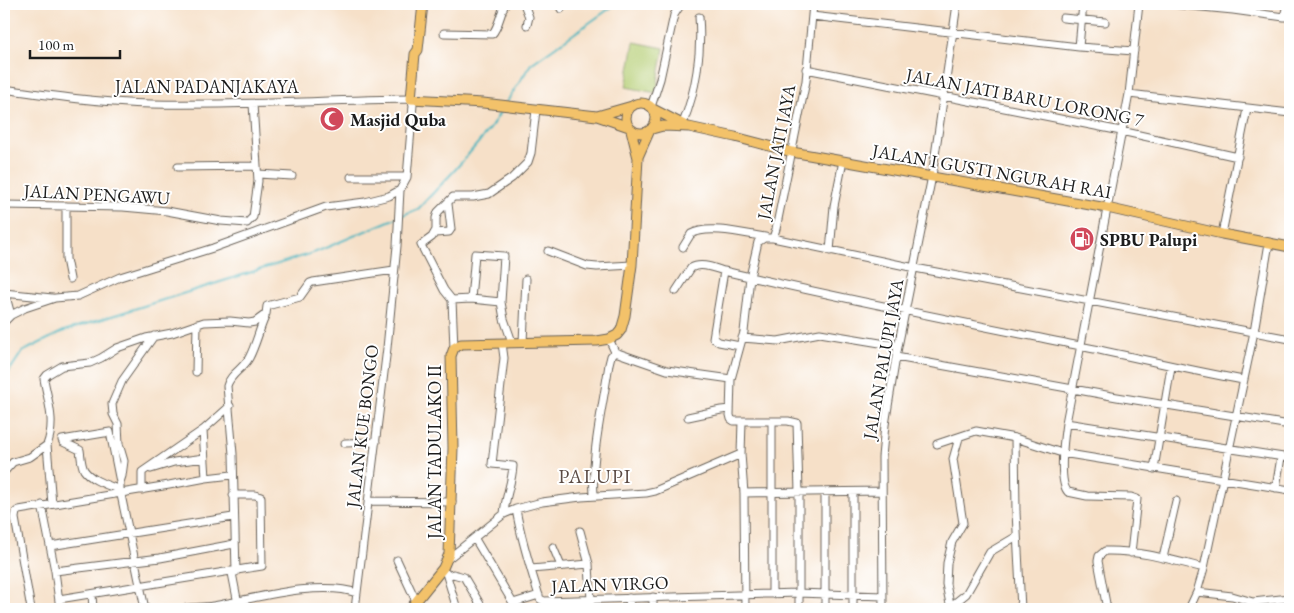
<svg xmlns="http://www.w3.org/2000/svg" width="1294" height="613" font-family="'EB Garamond',serif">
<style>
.green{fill:#b4cd72;stroke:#687447}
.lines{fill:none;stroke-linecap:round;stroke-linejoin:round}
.stream{stroke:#46b5bf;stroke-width:2}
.minor-casing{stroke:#686158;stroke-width:9}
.major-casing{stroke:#686158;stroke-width:11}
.minor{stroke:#fff;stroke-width:7}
.major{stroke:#f3c26a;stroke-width:9}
.labels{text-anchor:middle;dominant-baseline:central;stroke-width:4;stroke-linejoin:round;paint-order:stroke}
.street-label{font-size:18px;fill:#1c1c1c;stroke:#fff}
.poi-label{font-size:18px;font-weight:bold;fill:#1c1c1c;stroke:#fff;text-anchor:start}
.quarter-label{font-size:20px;letter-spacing:1px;fill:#5b4b44;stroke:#fff}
</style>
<rect width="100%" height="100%" fill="#fff"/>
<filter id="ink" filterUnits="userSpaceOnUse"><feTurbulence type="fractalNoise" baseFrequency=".02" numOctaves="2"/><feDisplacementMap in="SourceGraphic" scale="10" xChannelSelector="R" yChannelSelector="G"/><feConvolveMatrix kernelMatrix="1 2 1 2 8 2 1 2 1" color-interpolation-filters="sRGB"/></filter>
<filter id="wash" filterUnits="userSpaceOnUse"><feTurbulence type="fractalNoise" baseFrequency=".0096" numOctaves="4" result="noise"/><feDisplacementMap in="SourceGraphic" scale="20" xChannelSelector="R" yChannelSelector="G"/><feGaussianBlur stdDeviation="1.12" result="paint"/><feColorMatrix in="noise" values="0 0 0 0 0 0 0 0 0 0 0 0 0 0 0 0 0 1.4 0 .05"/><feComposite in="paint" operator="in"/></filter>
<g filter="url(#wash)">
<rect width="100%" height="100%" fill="#f6e0c8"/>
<path class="green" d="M634,42L664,48L656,93L626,87Z"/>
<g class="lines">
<path class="stream" d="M506,103L531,64L616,4
M400,216L418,209L454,171L490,129L502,109
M4,379L22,352L64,331L316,252L396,218"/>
</g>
</g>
<g filter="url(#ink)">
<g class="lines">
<defs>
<path id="minor" d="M524,4L529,17L527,25
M559,4L561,9
M1171,4L1233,10
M1234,4L1233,10L1284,17
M1287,4L1284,17H1290
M812,16L1079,47L1134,51
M1063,18L1105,22
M444,33L492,34C498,29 501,12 505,4
M1079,47L1083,4
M806,69L1121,131L1238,157
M4,89C53,96 102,103 152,104C238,106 325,100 411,99L413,105L407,177L400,190L389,196L365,202L326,207L213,248L120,277L78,296L55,298L25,308L11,315L4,322
M1129,94L1290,113
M651,107L660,79L674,15L681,4
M683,123C696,91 702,52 699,17
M178,167L257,166
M258,174L292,176
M351,177H407
M4,205L123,207L167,211L221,221L247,223L253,217L258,181L253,104
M66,206V259L70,279
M435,233L449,232L451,229L448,204
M1222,234L1247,109
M773,238L915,268L1290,339
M683,247L691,234C708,224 746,234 765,237
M548,251L587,266L597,267L632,265
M830,251L834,206L843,161
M676,291L691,268C701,262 714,268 724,271
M4,293L52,298
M5,293L11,315
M452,300L471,299L501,302L504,256L475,254L471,299
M501,302L504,319L512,342
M742,338L778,341L820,333L898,346
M609,339L615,352L667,370L731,379L730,415L731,419L734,421H788L797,423L799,492V609
M523,342L526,279
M502,343L504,358L492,464L513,466C512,483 505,497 504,514
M740,346L719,342L713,338L724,271C842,299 961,322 1080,346C1134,357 1188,370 1243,380
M454,348L452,300L444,290L421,245L432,237L436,230V218L438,212L453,197H473L489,194L512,178L528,162L531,153L536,110
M896,357L1117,397L1290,425
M196,372L197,324
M731,379L744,332L750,277L758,242L764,238H773L776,229L806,81L813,4
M688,417L721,410L730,409
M742,421L741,454L744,493L745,609
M772,422V594
M1066,423L1290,458
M203,430L206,478
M1015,438L1016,512L1021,609
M345,443L376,442
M937,444L976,431L1015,438L1062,453L1290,490
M47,445L52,504
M151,469L174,462L205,458
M1154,469L1171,367
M4,472L13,462L30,457L47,445C56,422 48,402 44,379L47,375L62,366L90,363L101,358L117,348L146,338L172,333L204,322L230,321L249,323L255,322L266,314L267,306L300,297L310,283L313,282L394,270
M120,482L110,432L62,440L63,442L80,450C81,456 81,464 84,470C92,481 108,485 120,490
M1276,488L1281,457
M142,490V472L203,430L230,406
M825,492V609
M744,493L882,491
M594,495C591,452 603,407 609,364L611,356L615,352
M369,501L452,502
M42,505L55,571L60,609
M516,509C521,540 531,570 540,599L544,601L798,593L883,596
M580,531L589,564
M475,539L513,603
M50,546L233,517
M553,547L561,566
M1131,553L1137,499L1131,497L1087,496L1068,492C1058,482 1064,437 1066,423L1129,94L1139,4
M449,558L504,514L516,509L542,502L581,497L646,493L655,491L741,454
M1163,558L1176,501
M397,560L416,601
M531,569L589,564L591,601
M55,571L160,558L234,544
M236,572L233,454L227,386C230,374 243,369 249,358C256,345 259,330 265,317
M232,573L239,609
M446,573L457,609
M447,576L453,574L464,577L483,609
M1197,592L1232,596L1253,602L1290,598
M92,594L93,609
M629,598L630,609
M59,599L262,566L261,497L255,495H233
M951,606L966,594L990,552L1017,536
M31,609L15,518L16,512L19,510L169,485L206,478L232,475
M145,609L120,490V482L122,476L124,461L119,444L118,424L113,414L112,404L122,381L154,336
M180,609C193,607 206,608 219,605C256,598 321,580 357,593
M355,609L387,348L397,246L400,190
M519,609L513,603L539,595
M567,609V601
M653,609V597
M853,609V492
M883,609L882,457L885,425L896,357L932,176L957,4
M951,609L946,584L947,563L952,542L963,523L953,459L959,438
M1107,609L1098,561L1099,556L1105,551C1138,550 1172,560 1204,568
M1189,609L1197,592L1204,568L1254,332L1269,243"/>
<path id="major" d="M423,4L418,50L415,54L411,99L483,103L597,116L629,127
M626 118a15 15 0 1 1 30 0a15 15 0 1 1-30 0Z
M653,109L686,126
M597,116L632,106
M652,129L663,126L689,127L735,137L792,152L1107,208L1222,234L1290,247
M638,157L650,130
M410,609L443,568L449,554L453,448L451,356L454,348L461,344L597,341L609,339L617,335L621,330L625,316L632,265L638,158L631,130"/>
</defs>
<use href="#minor" class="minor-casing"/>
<use href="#major" class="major-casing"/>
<use href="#minor" class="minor"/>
<use href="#major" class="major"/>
</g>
</g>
<defs>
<symbol id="mosque-disc" viewBox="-11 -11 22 22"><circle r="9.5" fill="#d1495b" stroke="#fff"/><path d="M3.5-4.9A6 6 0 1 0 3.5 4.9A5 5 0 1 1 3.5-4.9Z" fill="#fff"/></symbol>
<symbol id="fuel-disc" viewBox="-11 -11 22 22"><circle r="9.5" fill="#d1495b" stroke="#fff"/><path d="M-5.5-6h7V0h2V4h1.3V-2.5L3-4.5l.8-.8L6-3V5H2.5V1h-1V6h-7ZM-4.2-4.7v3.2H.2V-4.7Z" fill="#fff"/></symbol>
</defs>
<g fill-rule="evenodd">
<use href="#mosque-disc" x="318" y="105" width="28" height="28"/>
<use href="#fuel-disc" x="1068" y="225" width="28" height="28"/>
</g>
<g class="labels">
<g class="street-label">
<text x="207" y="86">JALAN PADANJAKAYA</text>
<text transform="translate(1025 97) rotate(11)">JALAN JATI BARU LORONG 7</text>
<text transform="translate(776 152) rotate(-79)">JALAN JATI JAYA</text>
<text transform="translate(992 171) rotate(10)">JALAN I GUSTI NGURAH RAI</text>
<text transform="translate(97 194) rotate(3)">JALAN PENGAWU</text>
<text transform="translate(883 359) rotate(-80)">JALAN PALUPI JAYA</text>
<text transform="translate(362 426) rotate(-83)">JALAN KUE BONGO</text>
<text transform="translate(434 452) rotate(-90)">JALAN TADULAKO II</text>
<text transform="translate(610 584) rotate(-2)">JALAN VIRGO</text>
</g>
<g class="poi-label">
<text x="350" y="119">Masjid Quba</text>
<text x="1100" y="239">SPBU Palupi</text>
</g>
<g class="quarter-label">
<text x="595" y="476">PALUPI</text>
</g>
</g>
<rect width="1294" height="613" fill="none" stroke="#fff" stroke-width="20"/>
<path d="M30 50v8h90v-8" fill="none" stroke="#1c1c1c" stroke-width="2.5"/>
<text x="38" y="50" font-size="15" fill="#1c1c1c" stroke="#ffffff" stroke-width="4" paint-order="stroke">100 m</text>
</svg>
